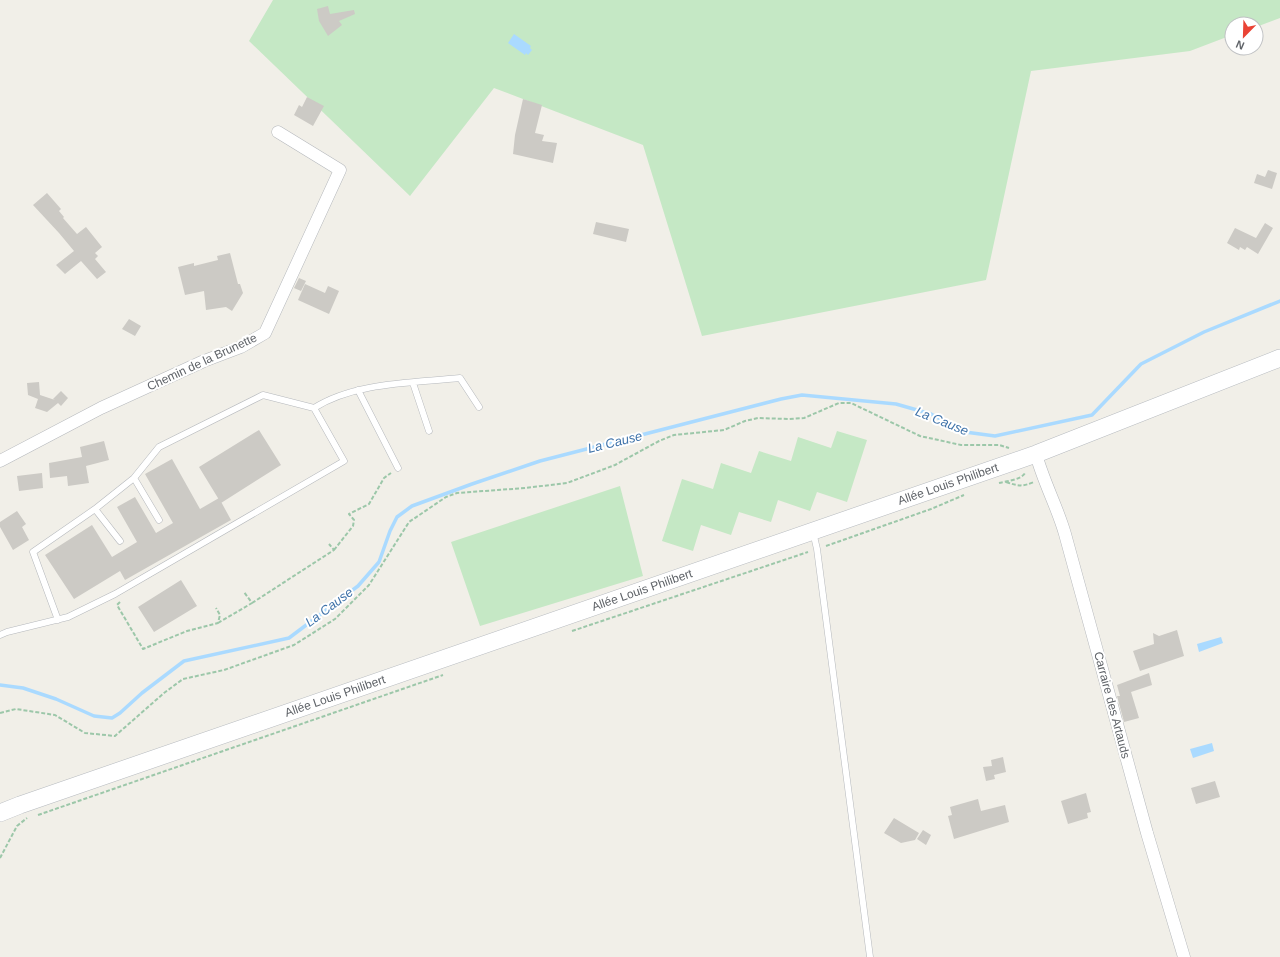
<svg xmlns="http://www.w3.org/2000/svg" width="1280" height="957" font-family="Helvetica,sans-serif">
<style>
.green{fill:#c5e8c5}
.water{fill:#aadaff}
.lines{fill:none;stroke-linecap:round;stroke-linejoin:round}
.stream{stroke:#aadaff;stroke-width:3.5}
.building{fill:#cccac5}
.lane-casing{stroke:#b5b8bc;stroke-width:7}
.street-casing{stroke:#b5b8bc;stroke-width:13}
.secondary-casing{stroke:#b6babf;stroke-width:18}
.path{stroke:#9cc7a9;stroke-width:2;stroke-dasharray:4 2;stroke-linecap:butt}
.lane{stroke:#fff;stroke-width:6}
.street{stroke:#fff;stroke-width:12}
.secondary{stroke:#fff;stroke-width:17}
.labels{text-anchor:middle;dominant-baseline:central;stroke-width:4;stroke-linejoin:round;paint-order:stroke}
.street-label{font-size:12px;fill:#5f6368;stroke:#fff}
.water-label{font-size:13px;font-style:italic;fill:#4174aa;stroke:#fff}
</style>
<rect width="100%" height="100%" fill="#f1efe8"/>
<path class="green" d="M273,0H1280V18L1256,27V24H1232V35L1190,51L1031,71L986,280L702,336L643,145L494,88L410,196L249,41Z
M837,431L867,440L847,502L817,492L810,511L778,500L771,522L739,512L731,535L701,525L693,551L662,541L682,479L713,489L721,463L751,473L759,451L791,461L798,437L831,448Z
M620,486L643,576L480,626L451,542Z"/>
<path class="water" d="M514,34L531,46L530,48L532,50L528,55L526,53L525,55L508,43Z
M1221,637L1223,643L1199,652L1197,644Z
M1212,743L1214,751L1193,758L1190,749Z"/>
<g class="lines">
<path class="stream" d="M0,685L23,688L56,699L94,716L112,718L120,713L142,693L184,661L289,638L358,586L379,562L390,531L397,517L412,506L472,484L540,461L781,399L802,395L896,404L931,414L965,432L995,436L1092,415L1141,364L1204,332L1280,301"/>
</g>
<path class="building" d="M328,6L330,14L354,10L355,14L339,21L342,25L328,36L319,21L317,9Z
M307,97L324,106L313,126L294,115L299,105L302,107Z
M523,99L542,105L535,133L544,135L542,141L557,143L553,163L513,154L515,135Z
M1268,170L1277,173L1272,189L1254,183L1257,174L1265,177Z
M47,193L61,209L59,211L64,217L63,218L77,234L86,227L102,247L95,253L98,256L95,259L106,272L97,279L81,261L65,274L56,265L74,251L59,233L33,205Z
M596,222L629,229L626,242L593,234Z
M1265,223L1273,228L1258,254L1247,247L1245,250L1240,247L1239,250L1227,243L1235,228L1256,238Z
M230,253L238,284H240L243,293L232,311L226,307L206,310L204,291L185,295L178,267L194,263V266L218,260L217,256Z
M299,278L306,281L301,291L294,288Z
M305,284L325,293L328,286L339,291L329,314L298,300Z
M129,319L141,326L135,336L122,329Z
M39,382L40,395L55,400L53,399L61,391L68,398L61,406L58,403L47,412L35,408L38,399L28,395L27,383Z
M259,430L281,465L221,503L199,467Z
M104,441L109,460L86,466L89,483L68,486L67,476L50,478L49,463L82,457L80,447Z
M172,459L200,509L219,498L231,520L125,580L120,571L74,599L45,555L92,525L112,557L137,542L117,507L135,497L156,533L173,523L145,474Z
M42,473L43,488L19,491L17,476Z
M17,511L26,524L22,527L29,540L13,550L0,527V522Z
M181,580L197,606L154,632L138,607Z
M1177,630L1184,656L1140,671L1133,651L1154,644L1153,633L1159,636Z
M1149,673L1152,685L1131,692L1139,718L1124,722L1117,696H1120L1117,685Z
M1003,757L1006,772L994,775L995,779L986,781L983,767L992,766L991,760Z
M1215,781L1220,797L1196,804L1191,788Z
M1086,793L1091,812L1087,813L1088,818L1068,824L1061,801Z
M978,799L981,811L1005,805L1009,822L954,839L948,816L952,815L950,807Z
M894,818L919,833L915,840L901,843L884,833Z
M923,830L931,835L926,845L917,839Z"/>
<g class="lines">
<defs>
<path id="lane" d="M413,383L429,431
M358,390L398,468
M134,478L159,447L263,395L314,408C355,382 413,383 460,378L479,407
M95,509L120,541
M813,532L817,549L870,957
M58,620L33,552L95,509L134,478L159,520
M0,635L7,632L68,617L115,594L344,461L314,408"/>
<path id="street" d="M1036,454C1043,481 1057,506 1065,534L1147,833L1184,957
M0,461L101,408L204,361L241,347L265,333L340,170L278,132"/>
<path id="secondary" d="M0,813L20,805L1036,454L1280,358"/>
</defs>
<use href="#lane" class="lane-casing"/>
<use href="#street" class="street-casing"/>
<use href="#secondary" class="secondary-casing"/>
<path class="path" d="M1006,482C1018,486 1022,487 1034,482
M999,483C1007,481 1021,480 1025,473
M826,546L931,509L964,495
M334,550L353,526L354,520L349,514L369,504L384,478L391,473
M120,602L117,605L143,649L187,631L218,623L220,615L216,608
M252,603L334,550L329,544
M218,623L252,603L244,592
M572,631L808,552
M0,713L16,709L55,715L85,733L115,736L164,693L183,679L224,670L294,645L335,619L369,585L409,522L446,497L457,493L525,488L567,483L615,465L659,441L674,435L724,430L745,421L758,418L788,419L804,418L839,403H851L920,436L961,445H999L1009,448
M38,815L443,675
M0,858L17,826L27,818"/>
<use href="#lane" class="lane"/>
<use href="#street" class="street"/>
<use href="#secondary" class="secondary"/>
</g>
<g class="labels">
<g class="street-label">
<text transform="translate(202 362) rotate(-25)">Chemin de la Brunette</text>
<text transform="translate(948 484) rotate(-19)">Allée Louis Philibert</text>
<text transform="translate(642 590) rotate(-19)">Allée Louis Philibert</text>
<text transform="translate(335 696) rotate(-19)">Allée Louis Philibert</text>
<text transform="translate(1112 705) rotate(75)">Carraire des Artauds</text>
</g>
<g class="water-label">
<text transform="translate(942 421) rotate(22)">La Cause</text>
<text transform="translate(615 442) rotate(-14)">La Cause</text>
<text transform="translate(329 607) rotate(-37)">La Cause</text>
</g>
</g>
<g transform="translate(1244 36) rotate(203)"><circle r="19" fill="#ffffff" stroke="#bfc1c3"/>
<path d="M0-3L7 15L0 10L-7 15Z" fill="#ea4335"/>
<text y="-6" font-size="11" font-weight="bold" text-anchor="middle" fill="#5f6368">N</text>
</g>
</svg>
